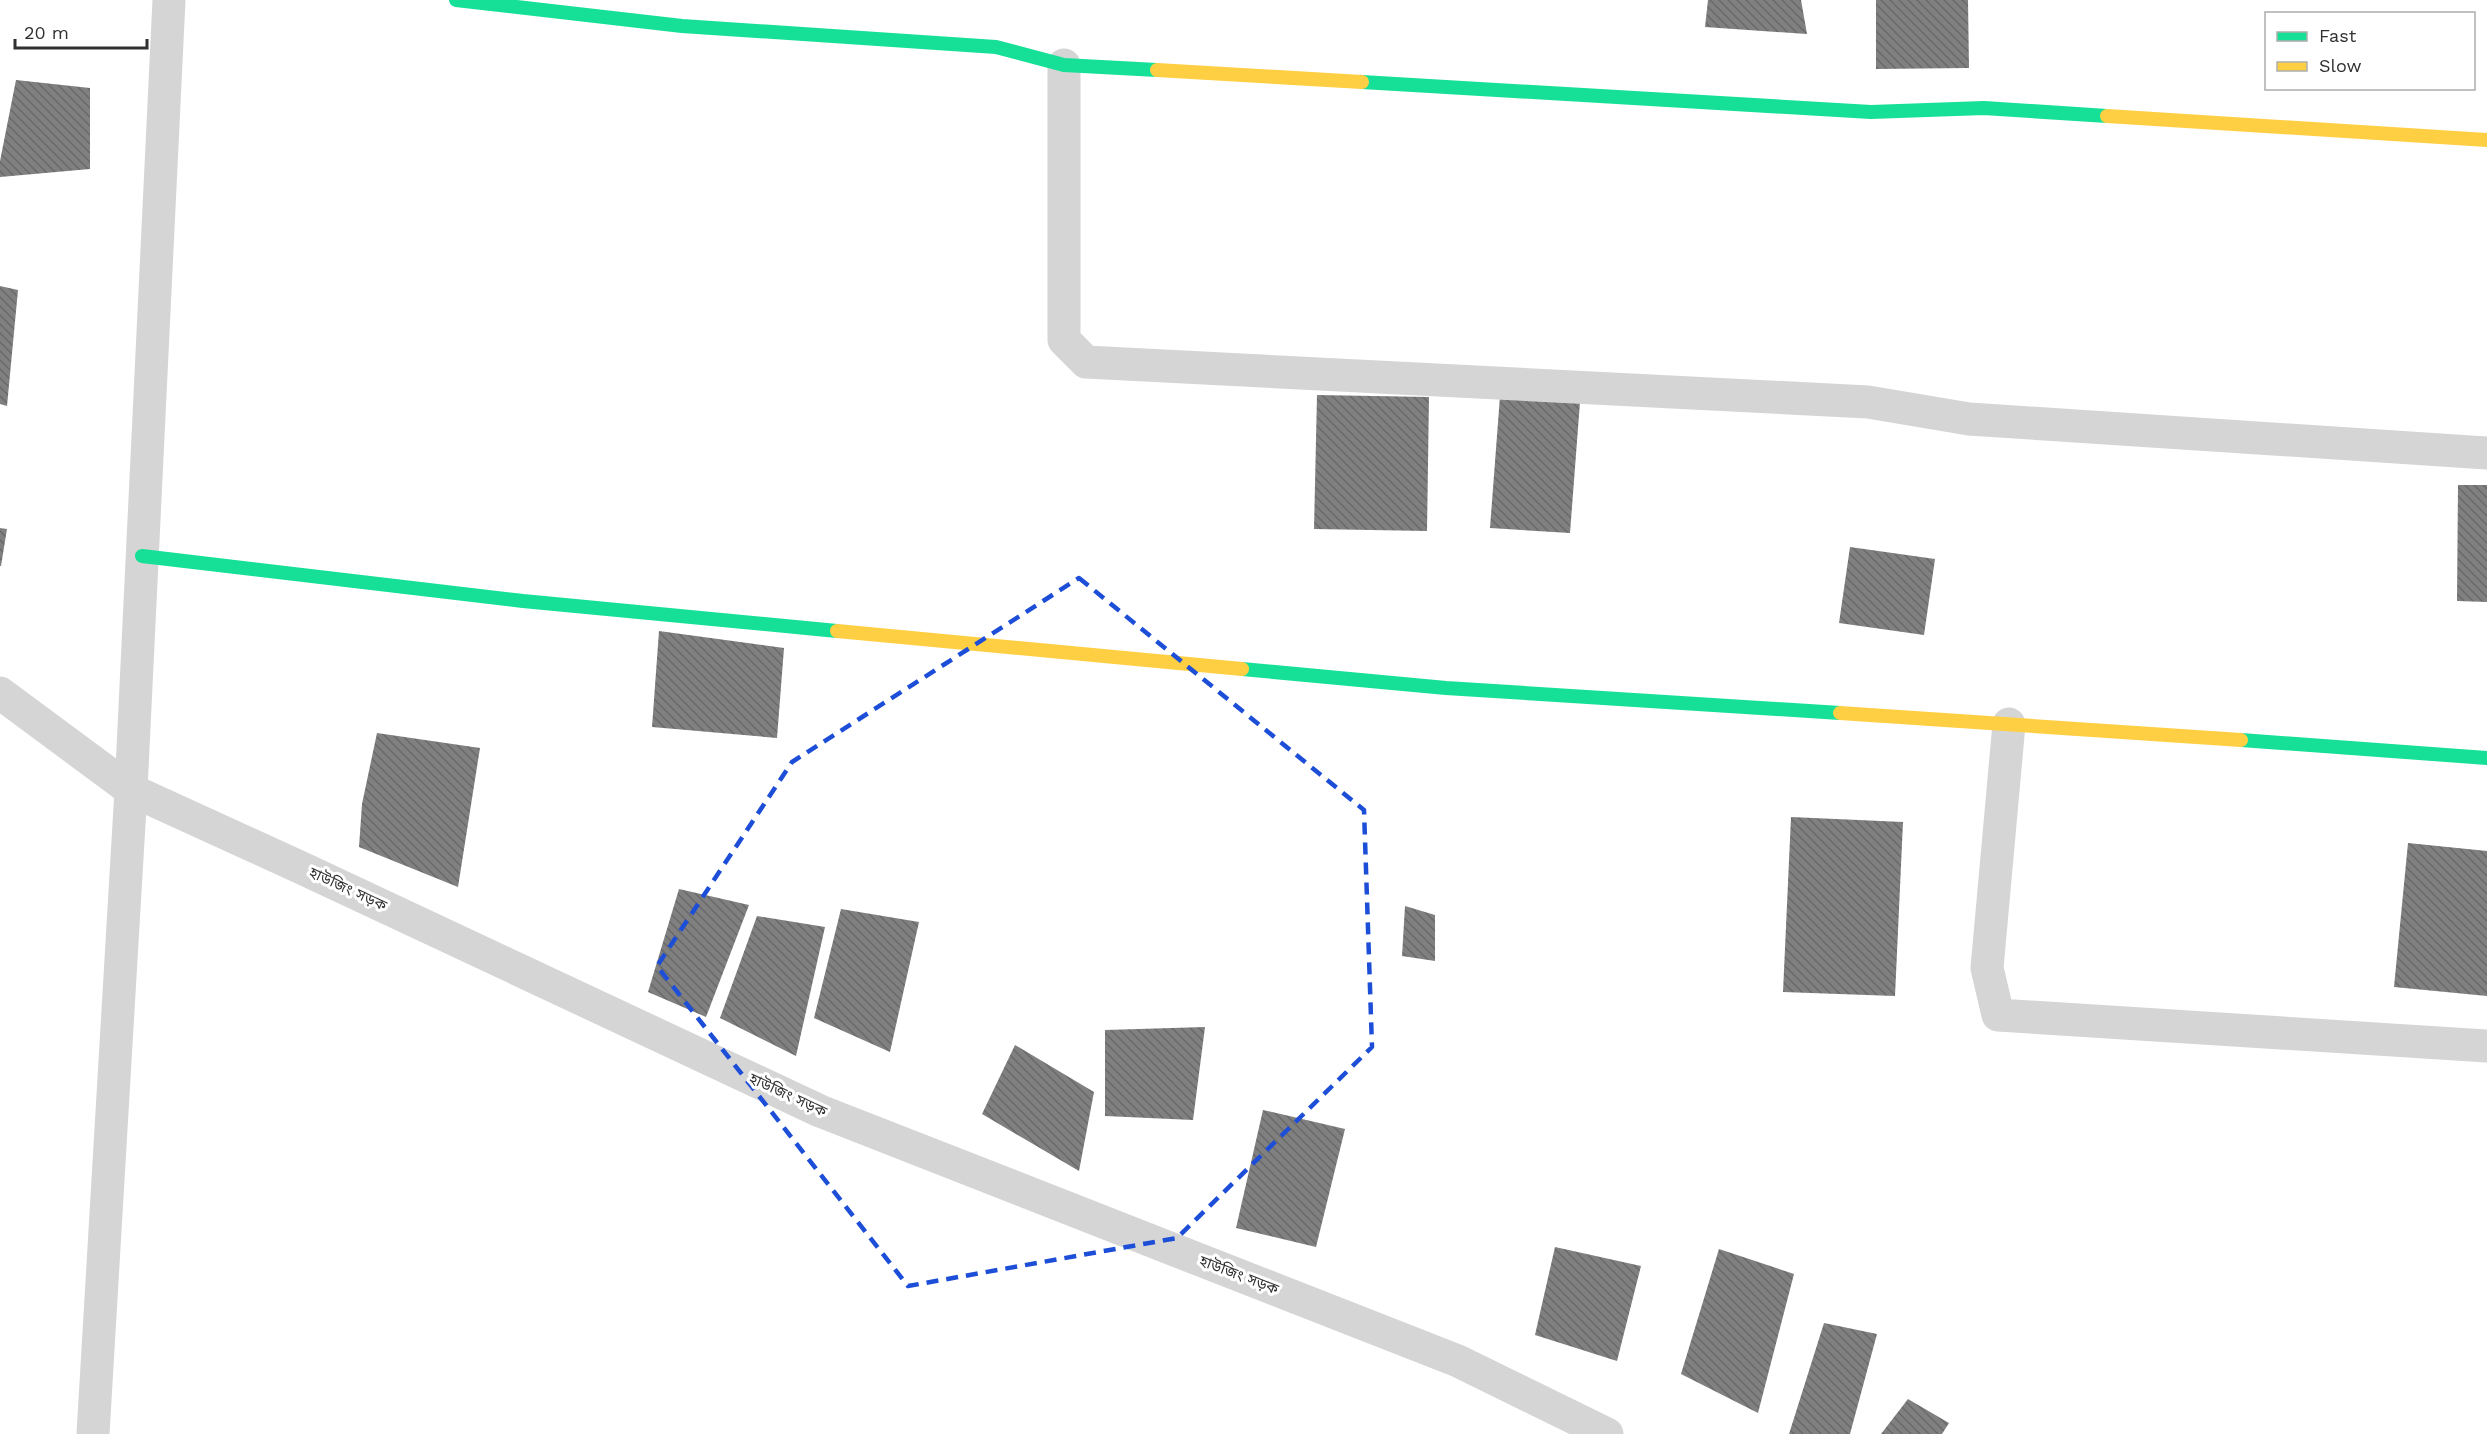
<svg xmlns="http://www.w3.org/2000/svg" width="2487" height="1434" font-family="'Work Sans','Noto Sans Bengali',sans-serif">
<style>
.building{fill:url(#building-back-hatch)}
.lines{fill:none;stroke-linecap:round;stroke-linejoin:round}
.street{stroke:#d5d5d5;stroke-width:33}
.fast{stroke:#16e098;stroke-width:14}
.slow{stroke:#ffcf43;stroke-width:14}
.marked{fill:none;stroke:#1d4ed8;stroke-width:4.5;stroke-dasharray:12 8;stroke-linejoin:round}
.labels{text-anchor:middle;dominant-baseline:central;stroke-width:6;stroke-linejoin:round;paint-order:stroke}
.street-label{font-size:15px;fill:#313131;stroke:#fff}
</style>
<defs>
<pattern id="building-back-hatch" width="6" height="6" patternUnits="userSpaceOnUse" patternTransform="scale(1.5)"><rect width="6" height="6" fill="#808080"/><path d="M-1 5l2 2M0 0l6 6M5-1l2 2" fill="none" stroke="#696969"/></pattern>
</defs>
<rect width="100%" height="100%" fill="#fff"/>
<path class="building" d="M1708,0H1801L1807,34L1705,27Z
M1876,0H1968L1969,68L1876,69Z
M16,80L90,88V169L0,177V161Z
M0,286L18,290L7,406L0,404Z
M1317,395L1429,397L1427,531L1314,529Z
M1500,396L1580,402L1570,533L1490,528Z
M2458,485H2487V602L2457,601Z
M0,528L7,529L1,566H0Z
M1850,547L1935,559L1924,635L1839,623Z
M659,631L784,648L777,738L652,727Z
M377,733L480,748L458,887L359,847L362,804Z
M1791,817L1903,822L1895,996L1783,992Z
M2408,843L2487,851V996L2394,987Z
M679,889L749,905L706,1017L648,992Z
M1405,906L1435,915V961L1402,956Z
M841,909L919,922L890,1052L814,1018Z
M757,916L825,927L796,1056L720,1018Z
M1205,1027L1193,1120L1105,1116V1030Z
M1015,1045L1094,1092L1079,1171L982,1114Z
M1263,1110L1345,1129L1316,1247L1236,1228Z
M1555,1247L1641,1266L1617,1361L1535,1335Z
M1719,1249L1794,1274L1758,1413L1681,1374Z
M1824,1323L1877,1334L1850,1434H1789Z
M1908,1399L1949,1423L1942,1434H1881Z"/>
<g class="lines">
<path class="street" d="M1064,65V340L1086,362L1868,402L1969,419L2487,453
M0,693L131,790L306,870L820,1111L1458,1361L1607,1434
M2009,724L1987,968L1998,1015L2487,1046
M93,1434L131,790L169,0"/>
<path class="fast" d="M456,0L682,26L996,47L1064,65L1157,70
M1362,82L1871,112L1984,108L2107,116
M142,556L523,601L837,631
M1242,669L1446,688L1840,713
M2241,740L2487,758"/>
<path class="slow" d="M1157,70L1362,82
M2107,116L2487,140
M837,631L1242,669
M1840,713L2241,740"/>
</g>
<path class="marked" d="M1079,578L1364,810L1372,1047L1177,1238L908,1286L657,966L792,762Z"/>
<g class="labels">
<g class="street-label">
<text transform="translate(348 889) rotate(25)">হাউজিং সড়ক</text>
<text transform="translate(788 1095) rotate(25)">হাউজিং সড়ক</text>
<text transform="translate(1239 1275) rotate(21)">হাউজিং সড়ক</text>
</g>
</g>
<rect x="2265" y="12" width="210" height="78" fill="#ffffff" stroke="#adadad" stroke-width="1.5"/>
<rect x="2277" y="32" width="30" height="9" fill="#16e098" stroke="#adadad" stroke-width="1.5"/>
<text x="2319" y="42" font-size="18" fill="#313131">Fast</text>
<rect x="2277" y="62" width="30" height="9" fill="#ffcf43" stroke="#adadad" stroke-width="1.5"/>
<text x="2319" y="72" font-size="18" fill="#313131">Slow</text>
<path d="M15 39v9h132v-9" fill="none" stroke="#313131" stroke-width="3"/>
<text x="24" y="39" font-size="18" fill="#313131" stroke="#ffffff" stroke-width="4.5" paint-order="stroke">20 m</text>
</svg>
